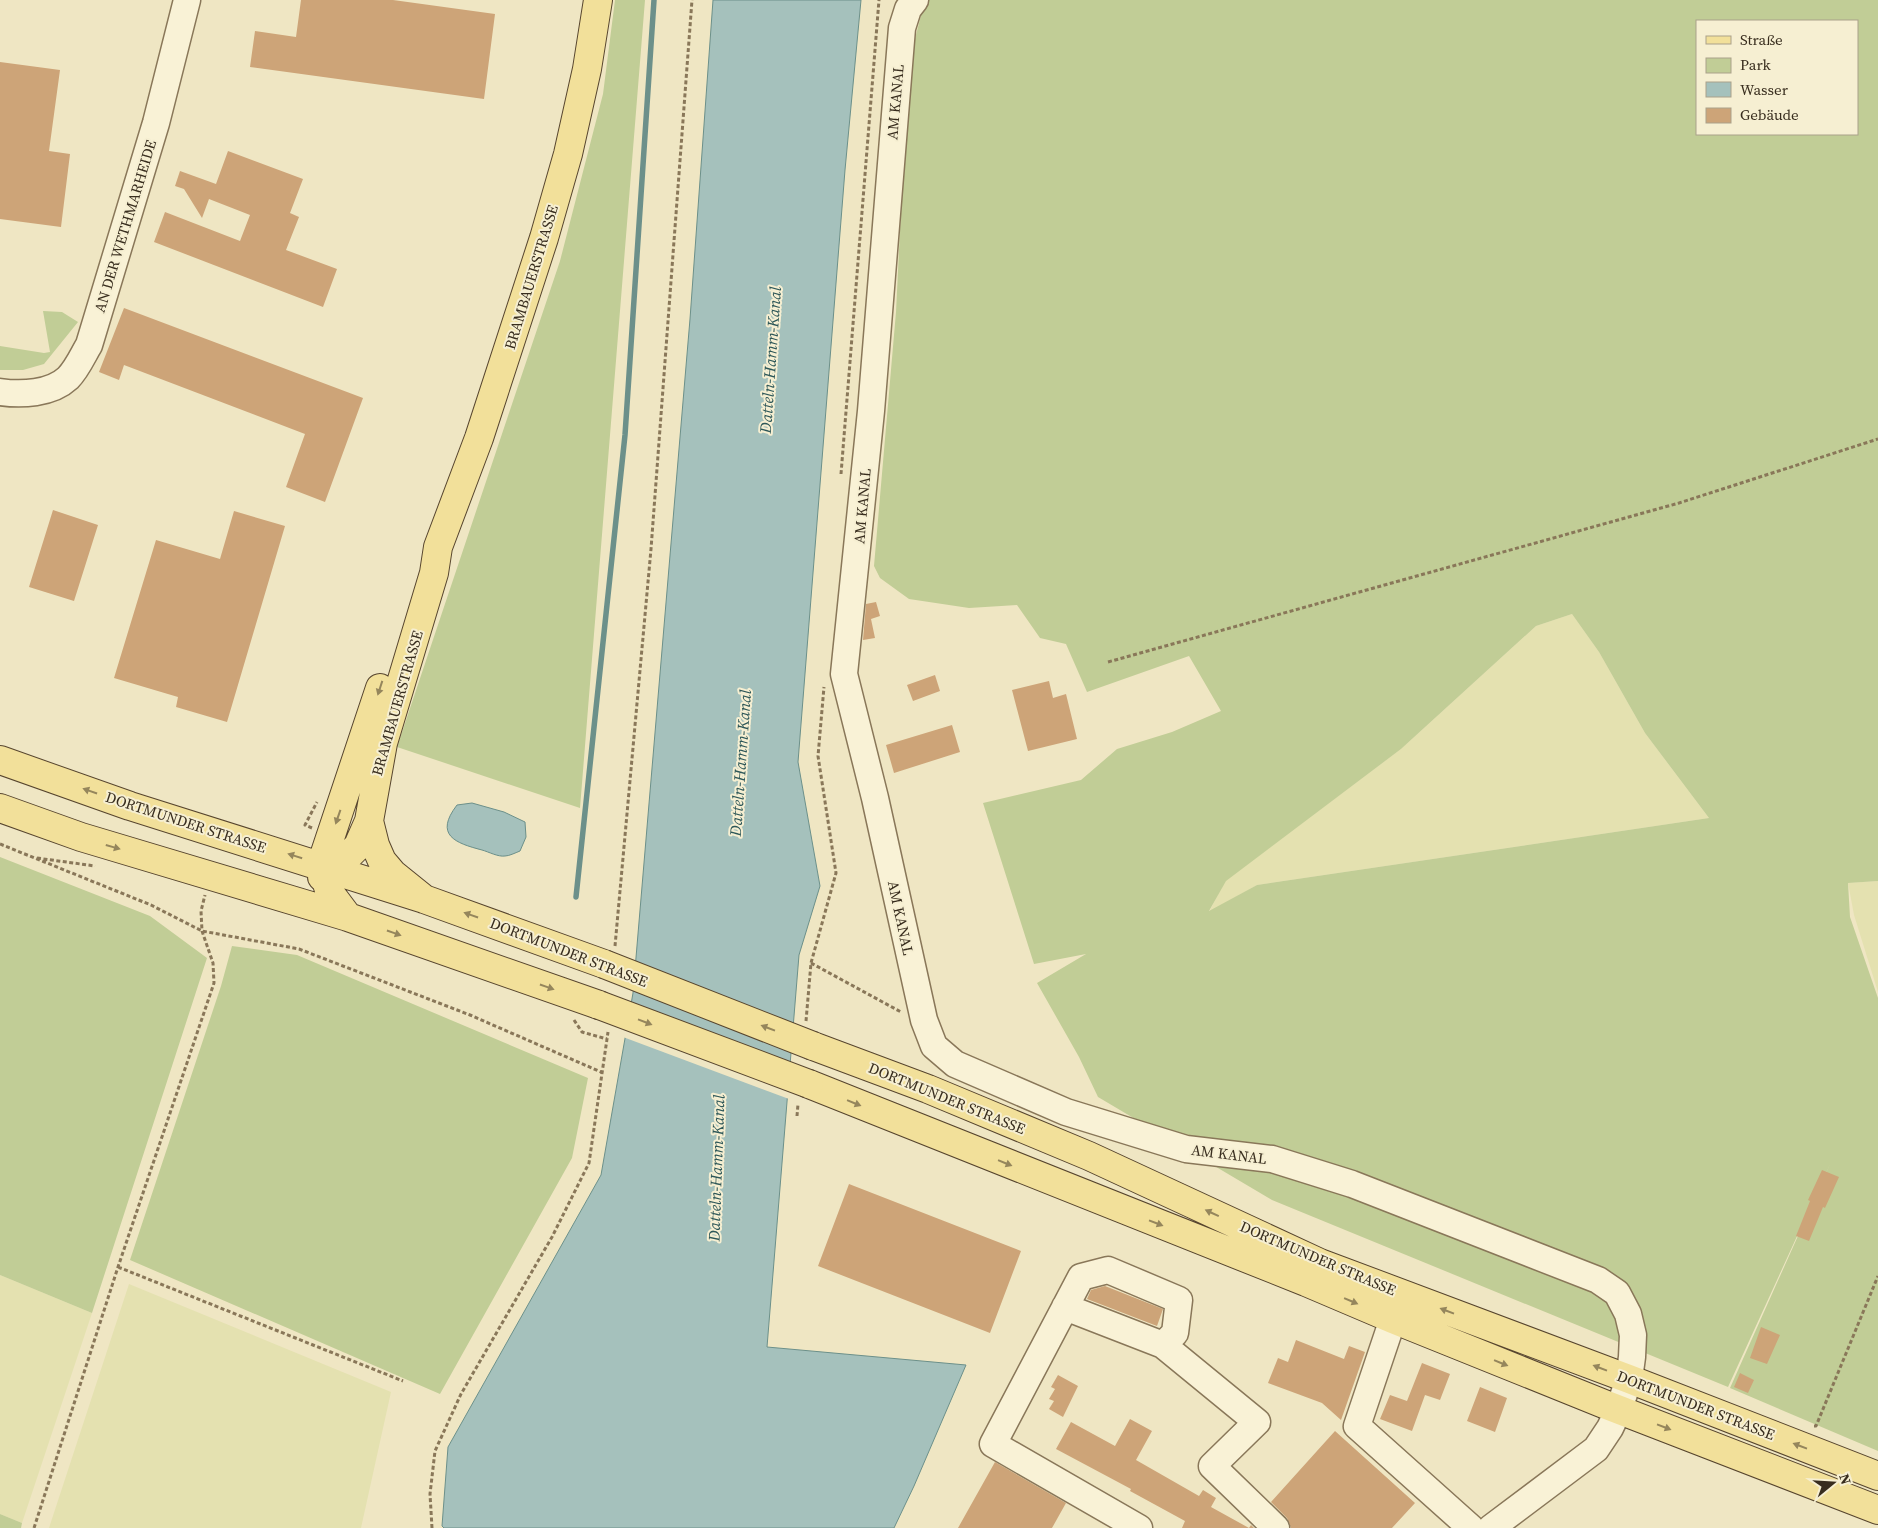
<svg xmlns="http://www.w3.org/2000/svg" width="1878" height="1528" font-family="'Source Serif 4',serif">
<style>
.farmland{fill:#e4e1b0}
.green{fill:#c1cd96;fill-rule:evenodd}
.water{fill:#a5c1bc;stroke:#6c908a}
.pier{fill:#efe6c3}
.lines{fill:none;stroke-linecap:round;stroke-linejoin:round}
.stream{stroke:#6c908a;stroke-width:5.5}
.building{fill:#cda478}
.minor-casing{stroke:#897759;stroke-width:29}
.major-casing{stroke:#57452e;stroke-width:30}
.path{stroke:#897759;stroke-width:3;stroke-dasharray:4 2.5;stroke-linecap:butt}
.minor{stroke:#f9f2d6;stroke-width:26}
.major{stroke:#f2e09a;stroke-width:28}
.major-bridge-casing{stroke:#57452e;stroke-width:30;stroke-linecap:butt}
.major-bridge{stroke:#f2e09a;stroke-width:28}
.oneway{fill:#95865c}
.labels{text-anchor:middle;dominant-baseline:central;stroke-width:4;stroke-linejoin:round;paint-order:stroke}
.street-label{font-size:15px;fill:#382d1e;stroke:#f6efd2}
.water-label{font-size:16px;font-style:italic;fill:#2d5758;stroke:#f6efd2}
</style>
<rect width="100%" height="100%" fill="#efe6c3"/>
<path class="farmland" d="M1572,614L1599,652L1645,733L1709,818L1257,885L1209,912L1225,881L1401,749L1536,626Z
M1878,881V992L1854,915L1848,883Z
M0,1275L92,1313L22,1523L0,1514Z
M129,1284L391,1392L361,1528H49Z"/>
<path class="green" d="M615,0H645L580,808L397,747L560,261L603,94Z
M925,0H1878V881L1848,883L1850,917L1878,998V1451L1730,1388L1831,1162L1728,1387L1272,1200L1098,1097L1079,1057L1037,983L1086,954L1034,964L983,803L1081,780L1117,749L1172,732L1221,711L1189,656L1087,692L1066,644L1040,638L1017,605L969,608L909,599L880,578L874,566L896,312L908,66ZM1697,21H1857V134H1697ZM1572,614L1599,652L1645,733L1709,818L1257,885L1209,911L1226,881L1401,749L1536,626Z
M43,311L62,312L78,322L44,364L23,370H0V346L44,353L50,352Z
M0,857L150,916L207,958L92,1313L0,1275Z
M232,946L297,955L588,1078L572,1158L440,1394L130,1260L221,986Z
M0,1514L22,1523L21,1528H0Z"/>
<path class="water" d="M713,0H861L845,170L798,762L820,886L799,955L767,1347L966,1365L914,1486L894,1528H444L442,1526L448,1447L601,1175L633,993L690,319Z
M472,803L504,812L525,822L526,837L520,851C515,853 509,856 505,856C498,857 489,852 482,850C455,843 434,835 457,805Z"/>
<path class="pier" d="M629,1005L792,1065L789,1099L623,1037Z"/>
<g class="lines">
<path class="stream" d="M576,897L625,435L654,0"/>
</g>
<path class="building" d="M301,0H393L495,14L484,99L250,67L255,31L296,37Z
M0,62L60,70L49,151L70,154L61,227L0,219Z
M228,151L303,179L290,213L299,217L286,250L337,269L323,307L154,242L165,212L240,241L250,215L209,199L202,218L184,189L175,186L180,171L216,184Z
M124,308L363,398L325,502L286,487L305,434L124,365L119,380L99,372Z
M53,510L98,525L74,601L29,587Z
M234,511L285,526L227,722L176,707L178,697L114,678L156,540L220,559Z
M876,602L880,616L871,619L875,638L863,640L866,604Z
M935,675L940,691L913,701L907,685Z
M1049,681L1053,698L1066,694L1077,739L1028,751L1012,690Z
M952,725L960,752L894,773L886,745Z
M1822,1170L1839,1177L1825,1208L1823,1207L1809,1241L1796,1236L1810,1201L1808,1200Z
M849,1184L1021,1251L990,1333L818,1266Z
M1105,1286L1163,1309L1157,1326L1087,1299L1091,1290Z
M1761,1327L1780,1335L1767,1364L1750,1358Z
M1296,1340L1344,1359L1349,1346L1365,1352L1341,1420L1322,1403L1268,1383L1278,1358L1288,1362Z
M1422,1363L1450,1374L1440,1400L1425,1395L1412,1431L1380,1419L1390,1395L1407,1401Z
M1740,1373L1754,1380L1748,1393L1734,1387Z
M1058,1375L1078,1386L1063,1417L1049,1409L1054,1401L1049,1399L1055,1389L1051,1387Z
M1480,1387L1507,1398L1495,1432L1467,1421Z
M1130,1419L1152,1431L1136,1460L1199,1496L1203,1490L1216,1498L1211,1507L1249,1528L1251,1525L1254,1528H1182L1185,1521L1130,1491L1131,1489L1056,1449L1071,1422L1115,1446Z
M1335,1431L1415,1503L1392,1528H1291L1287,1518L1271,1502Z
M995,1462L1066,1503L1052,1528H958Z"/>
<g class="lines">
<defs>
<path id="minor" d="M915,0L908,9L902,28L871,411L844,674L875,798L924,1020L934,1046L955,1064L1066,1112L1186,1149L1272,1159L1352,1184L1598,1280L1617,1293L1628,1314L1633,1335L1632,1357L1629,1379L1619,1409L1610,1428L1596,1449L1491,1528
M0,392C21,395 51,394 68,378C77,369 83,355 89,345L156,123L187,0
M1065,1307L1163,1345L1175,1333L1179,1300L1108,1270L1081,1277L993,1444L1139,1528
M1393,1319L1357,1426L1471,1528
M1163,1345L1257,1422L1212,1466L1276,1528"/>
<path id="major" d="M0,760L130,806L424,899L604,964
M0,808L81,837L348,917L599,1005
M322,877L348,856L358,846L369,821
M424,899L393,874L382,861L375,845L369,821L383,743L434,573L438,547L479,438L544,238L568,154L587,69L598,0
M348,917L330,893L321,865L380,688
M813,1046L928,1089L1089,1156L1320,1263L1629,1379L1878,1476
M809,1084L1306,1282L1393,1319L1604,1404L1878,1510"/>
</defs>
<use href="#minor" class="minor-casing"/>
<use href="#major" class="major-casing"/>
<path class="path" d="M841,474L879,0
M1108,662L1679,503L1878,439
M312,828L305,825L317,802
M0,844L151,905L202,931L299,949L470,1015L601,1072
M37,858L95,866
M615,946L651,549L692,0
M811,963L901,1012
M574,1020L582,1032L607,1039
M806,1021L811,963L836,873L818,756L824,687
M797,1116L798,1104
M118,1267L403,1381
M1814,1426H1816L1878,1276
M34,1528L118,1267L214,983L213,963L202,931L201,911L205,895
M432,1528L430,1494L435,1451L461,1394L552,1237L589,1163L608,1032"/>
<use href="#minor" class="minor"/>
<use href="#major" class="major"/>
<defs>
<path id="major-bridge" d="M604,964L813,1046
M599,1005L809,1084"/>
</defs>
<use href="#major-bridge" class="major-bridge-casing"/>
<use href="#major-bridge" class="major-bridge"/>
</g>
<defs><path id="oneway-solid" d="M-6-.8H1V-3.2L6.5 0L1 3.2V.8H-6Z" transform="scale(1.25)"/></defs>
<g class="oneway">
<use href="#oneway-solid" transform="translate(380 688) rotate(108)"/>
<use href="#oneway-solid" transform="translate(90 791) rotate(-161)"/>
<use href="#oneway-solid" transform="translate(338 817) rotate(109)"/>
<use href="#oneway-solid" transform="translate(113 847) rotate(16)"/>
<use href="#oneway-solid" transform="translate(295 856) rotate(-163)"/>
<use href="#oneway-solid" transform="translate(471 915) rotate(-161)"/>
<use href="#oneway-solid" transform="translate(394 933) rotate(19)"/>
<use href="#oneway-solid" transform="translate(547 987) rotate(19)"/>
<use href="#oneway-solid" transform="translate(645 1022) rotate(21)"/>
<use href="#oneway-solid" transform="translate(768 1028) rotate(-159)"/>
<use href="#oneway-solid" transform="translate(854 1103) rotate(22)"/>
<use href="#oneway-solid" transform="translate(1005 1163) rotate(22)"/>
<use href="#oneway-solid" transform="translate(1212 1213) rotate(-155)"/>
<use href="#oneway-solid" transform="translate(1156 1223) rotate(21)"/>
<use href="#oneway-solid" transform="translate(1351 1301) rotate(23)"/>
<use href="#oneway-solid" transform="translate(1447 1311) rotate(-159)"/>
<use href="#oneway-solid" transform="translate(1501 1363) rotate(22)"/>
<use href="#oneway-solid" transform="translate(1600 1368) rotate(-159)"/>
<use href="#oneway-solid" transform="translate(1664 1427) rotate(21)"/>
<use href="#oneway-solid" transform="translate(1800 1446) rotate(-159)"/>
</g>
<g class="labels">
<g class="street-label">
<text transform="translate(895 102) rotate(-85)">AM KANAL</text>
<text transform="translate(125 226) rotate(-73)">AN DER WETHMARHEIDE</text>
<text transform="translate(531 277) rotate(-73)">BRAMBAUERSTRASSE</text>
<text transform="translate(862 506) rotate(-85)">AM KANAL</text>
<text transform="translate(397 703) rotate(-74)">BRAMBAUERSTRASSE</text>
<text transform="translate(186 822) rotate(18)">DORTMUNDER STRASSE</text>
<text transform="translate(901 918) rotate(78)">AM KANAL</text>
<text transform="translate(569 952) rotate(21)">DORTMUNDER STRASSE</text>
<text transform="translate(947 1098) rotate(22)">DORTMUNDER STRASSE</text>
<text transform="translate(1229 1154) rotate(7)">AM KANAL</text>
<text transform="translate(1318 1258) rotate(23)">DORTMUNDER STRASSE</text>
<text transform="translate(1696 1405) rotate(21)">DORTMUNDER STRASSE</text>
</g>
<g class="water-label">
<text transform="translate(770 360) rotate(-86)">Datteln-Hamm-Kanal</text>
<text transform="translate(740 763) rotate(-86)">Datteln-Hamm-Kanal</text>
<text transform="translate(716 1168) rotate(-88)">Datteln-Hamm-Kanal</text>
</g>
</g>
<rect x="1696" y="20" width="162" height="115" fill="#f6efd2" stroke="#aaa18a"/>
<rect x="1706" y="36" width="25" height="8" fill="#f2e09a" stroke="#aaa18a"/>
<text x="1740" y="45" font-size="15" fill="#382d1e">Straße</text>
<rect x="1706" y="58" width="25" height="15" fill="#c1cd96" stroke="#aaa18a"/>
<text x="1740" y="70" font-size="15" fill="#382d1e">Park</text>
<rect x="1706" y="82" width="25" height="15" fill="#a5c1bc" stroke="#aaa18a"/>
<text x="1740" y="95" font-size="15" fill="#382d1e">Wasser</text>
<rect x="1706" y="108" width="25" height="15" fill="#cda478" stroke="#aaa18a"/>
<text x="1740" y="120" font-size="15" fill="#382d1e">Gebäude</text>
<g transform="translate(1833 1483) rotate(72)" stroke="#f6efd2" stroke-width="4" paint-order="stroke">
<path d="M0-4L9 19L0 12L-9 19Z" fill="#382d1e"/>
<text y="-8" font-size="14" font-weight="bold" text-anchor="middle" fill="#382d1e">N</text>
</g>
</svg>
